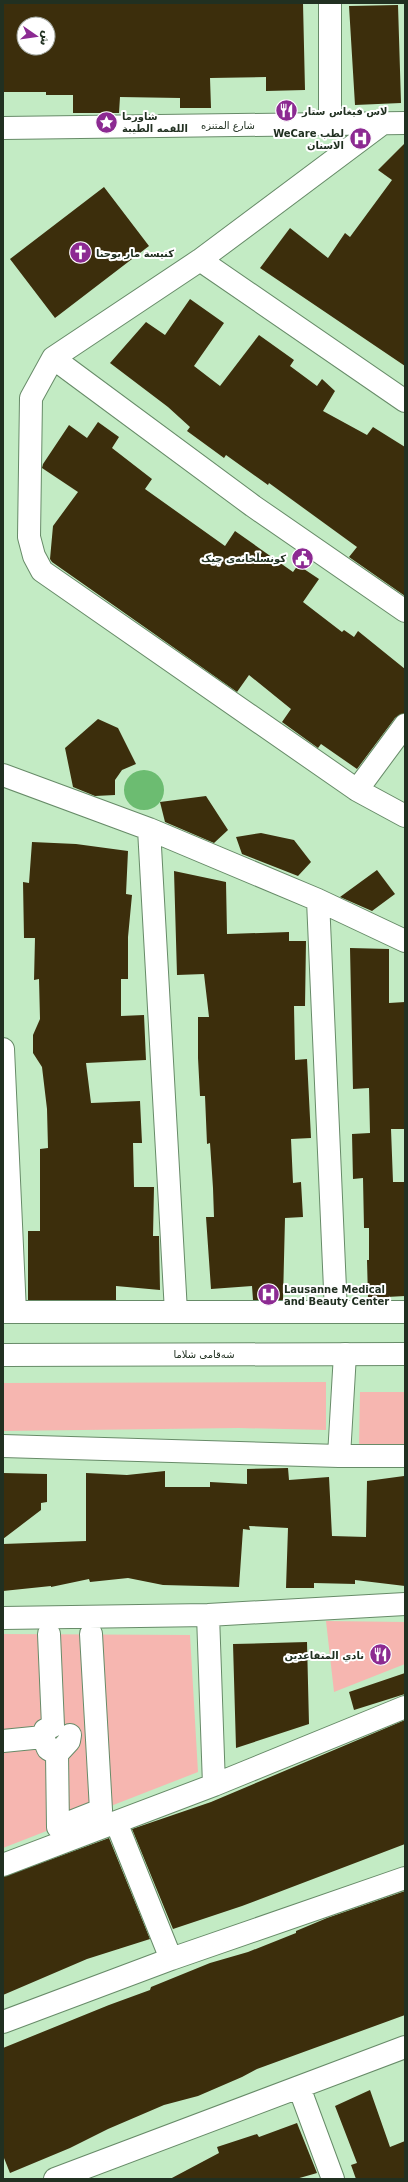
<svg xmlns="http://www.w3.org/2000/svg" width="408" height="2182" font-family="'DejaVu Sans','Noto Sans Arabic',sans-serif">
<style>
.green{fill:#f6b6b0}
.water{fill:#6cbc71}
.building{fill:#3c2e0c;fill-rule:evenodd}
.lines{fill:none;stroke-linecap:round;stroke-linejoin:round}
.minor-casing{stroke:#678b68;stroke-width:24}
.major-casing{stroke:#678b68;stroke-width:24}
.minor{stroke:#fff;stroke-width:22}
.major{stroke:#fff;stroke-width:22}
.labels{text-anchor:middle;dominant-baseline:central;stroke-width:4;stroke-linejoin:round;paint-order:stroke}
.poi-label{font-size:10px;font-weight:bold;fill:#213021;stroke:#fff;text-anchor:start}
.street-label{font-size:10px;fill:#213021;stroke:#fff}
</style>
<rect width="100%" height="100%" fill="#c3ebc4"/>
<path class="green" d="M326,1382V1430L239,1428L3,1431V1383Z
M360,1392H405V1444L359,1446Z
M326,1621L405,1622V1664L334,1692Z
M3,1634L190,1635L198,1772L3,1848Z"/>
<path class="water" d="M124 790a20 20 0 1 1 40 0a20 20 0 1 1-40 0Z"/>
<path class="building" d="M3,3H303L305,90L266,91V77L210,78L211,108H180V98L120,97L119,113H73V95H46V92H3ZM24,24H48V48H24Z
M398,5L401,103L355,105L349,6Z
M405,143V366L260,268L290,228L328,258L345,233L350,237L392,180L378,170Z
M104,187L149,246L55,318L10,259Z
M190,299L224,323L194,366L220,386L259,335L294,360L290,366L317,386L322,379L335,391L323,411L367,435L373,427L405,447V596L349,557L357,547L269,483L268,485L226,455L224,458L187,431L190,427L168,407L110,363L146,322L165,335Z
M98,422L119,437L112,448L152,479L145,489L225,546L235,531L293,572L298,565L319,579L303,602L342,632L344,630L354,637L358,631L405,669V713L395,718L357,769L321,744L318,748L282,722L291,709L249,675L237,692L52,562L50,559L53,526L78,492L42,468L43,464L69,425L87,438Z
M98,719L118,728L136,764L122,770L115,780V795L95,796L73,787L65,748Z
M206,796L228,830L214,843L165,822L160,802Z
M261,833L294,840L311,862L298,876L242,854L236,837Z
M32,842L76,844L128,851L126,894L132,895L128,937V979H121V1016L144,1015L146,1060L86,1063L91,1103L140,1101L142,1143H133L134,1187H154L153,1236H159L160,1290L116,1286V1300H28V1231H40V1149L48,1148L47,1109L42,1067L33,1053V1035L40,1019L39,979L34,980L35,938H24L23,882L29,883Z
M377,870L395,894L372,911L340,897Z
M174,871L226,882L227,934L289,932V941H306L305,1006H294L295,1060L307,1059L311,1138L291,1139L293,1183L301,1182L303,1217L285,1218L283,1300H253L252,1286L211,1289L206,1217H214L213,1188L210,1143L207,1144L205,1096H200L198,1058V1017H209L204,974L177,975Z
M350,948L389,949V1003L405,1002L404,1129H391L393,1182H405V1296L368,1298L367,1260H369V1228H364L363,1178L353,1179L352,1134L370,1133L369,1088L353,1089Z
M288,1468L289,1480L329,1477L332,1536L366,1537L367,1481L404,1476L405,1586L355,1580V1584L314,1583V1588H286L288,1528L249,1526L250,1530L243,1529L239,1587L163,1585L128,1578L90,1582L89,1579L51,1587V1586L3,1591V1544L86,1541V1473L127,1475L165,1471V1487H210V1482L247,1484V1469Z
M3,1473L47,1474V1502L41,1503V1510L3,1539Z
M307,1642L309,1724L236,1748L233,1644Z
M405,1673V1694L354,1710L349,1692Z
M405,1720V1844L242,1906L173,1929L132,1829L211,1802Z
M109,1838L150,1939L87,1959L3,1995V1877Z
M405,1891V2015L257,2069L242,2077L198,2096L164,2105L108,2129L70,2148L10,2173L4,2158L3,2146V2048L109,2005L150,1990L151,1987L210,1963L248,1952L296,1933V1931L327,1918Z
M370,2090L390,2147L405,2141V2179H356L351,2165L357,2163L335,2106Z
M297,2123L317,2173L296,2179H170L219,2153L217,2147L257,2134L259,2137Z"/>
<g class="lines">
<defs>
<path id="minor" d="M330,3V124
M382,124L200,260L53,358L31,398L29,537L34,556L42,571L357,790L405,816
M3,128L405,123
M200,260L405,401
M53,358L253,506L405,611
M3,775L149,829L318,900L405,941
M357,790L405,725
M149,829L176,1312
M318,900L336,1312
M3,1049L15,1312
M3,1446L339,1456H405
M339,1456L345,1354
M208,1615L214,1785
M3,1618L208,1615L405,1604
M49,1634L53,1726L45,1730L43,1737L48,1749L57,1754L69,1741L70,1735
M3,1741L43,1737
M57,1754L58,1827L101,1810L91,1634
M116,1822L171,1959
M3,1865L214,1785L405,1707
M3,2022L171,1959L405,1878
M299,2087L333,2179
M55,2179L405,2047"/>
<path id="major" d="M3,1312H405
M3,1355L405,1354"/>
</defs>
<use href="#minor" class="minor-casing"/>
<use href="#major" class="major-casing"/>
<use href="#minor" class="minor"/>
<use href="#major" class="major"/>
</g>
<defs>
<symbol id="restaurant-disc" viewBox="-11 -11 22 22"><circle r="9.5" fill="#8c2a92" stroke="#fff"/><path d="M-5-6h1v4h1v-4h1v4h1v-4h1v5L-1.5 .5V6h-2V.5L-5-1ZM5-6V6H3V1.5H1.5Q1.5-4 5-6Z" fill="#fff"/></symbol>
<symbol id="sight-disc" viewBox="-11 -11 22 22"><circle r="9.5" fill="#8c2a92" stroke="#fff"/><path d="M0-6L1.8-2.2L6-1.7L2.9 1.2L3.7 5.4L0 3.3L-3.7 5.4L-2.9 1.2L-6-1.7L-1.8-2.2Z" fill="#fff"/></symbol>
<symbol id="hospital-disc" viewBox="-11 -11 22 22"><circle r="9.5" fill="#8c2a92" stroke="#fff"/><path d="M-5-5h3v3.5h4V-5h3V5h-3V1.5h-4V5h-3Z" fill="#fff"/></symbol>
<symbol id="church-disc" viewBox="-11 -11 22 22"><circle r="9.5" fill="#8c2a92" stroke="#fff"/><path d="M-1.2-6h2.4v3.5h3.3v2.4h-3.3V6h-2.4V-.1h-3.3v-2.4h3.3Z" fill="#fff"/></symbol>
<symbol id="civic-disc" viewBox="-11 -11 22 22"><circle r="9.5" fill="#8c2a92" stroke="#fff"/><path d="M-.6-6.5H3V-4.5H.6V-3L4-1V1h2V6H-6V1h2V-1L-.6-3ZM-1.2 2.5V6h2.4V2.5Z" fill="#fff"/></symbol>
</defs>
<g fill-rule="evenodd">
<use href="#restaurant-disc" x="274" y="98" width="25" height="25"/>
<use href="#sight-disc" x="94" y="110" width="25" height="25"/>
<use href="#hospital-disc" x="348" y="126" width="25" height="25"/>
<use href="#church-disc" x="68" y="240" width="25" height="25"/>
<use href="#civic-disc" x="290" y="546" width="25" height="25"/>
<use href="#hospital-disc" x="256" y="1282" width="25" height="25"/>
<use href="#restaurant-disc" x="368" y="1642" width="25" height="25"/>
</g>
<g class="labels">
<g class="poi-label">
<text x="302" y="111">لاس فيغاس ستار</text>
<text x="122" y="116">شاورما<tspan x="122" dy="12">اللقمه الطيبة</tspan></text>
<text x="344" y="133" text-anchor="end">WeCare لطب<tspan x="344" dy="12">الاسنان</tspan></text>
<text x="96" y="253">كنيسة مار يوحنا</text>
<text x="286" y="558" text-anchor="end">کونسڵخانەی چیک</text>
<text x="284" y="1289">Lausanne Medical<tspan x="284" dy="12">and Beauty Center</tspan></text>
<text x="364" y="1655" text-anchor="end">نادي المتقاعدین</text>
</g>
<g class="street-label">
<text x="228" y="125">شارع المتنزه</text>
<text x="204" y="1354">شەقامی شلاما</text>
</g>
</g>
<rect width="408" height="2182" fill="none" stroke="#213021" stroke-width="8"/>
<g transform="translate(36 36) rotate(103)"><circle r="19" fill="#ffffff" stroke="#a6aca6"/>
<path d="M0-3L7 15L0 10L-7 15Z" fill="#8c2a92"/>
<text y="-6" font-size="11" font-weight="bold" text-anchor="middle" fill="#213021">ش</text>
</g>
</svg>
